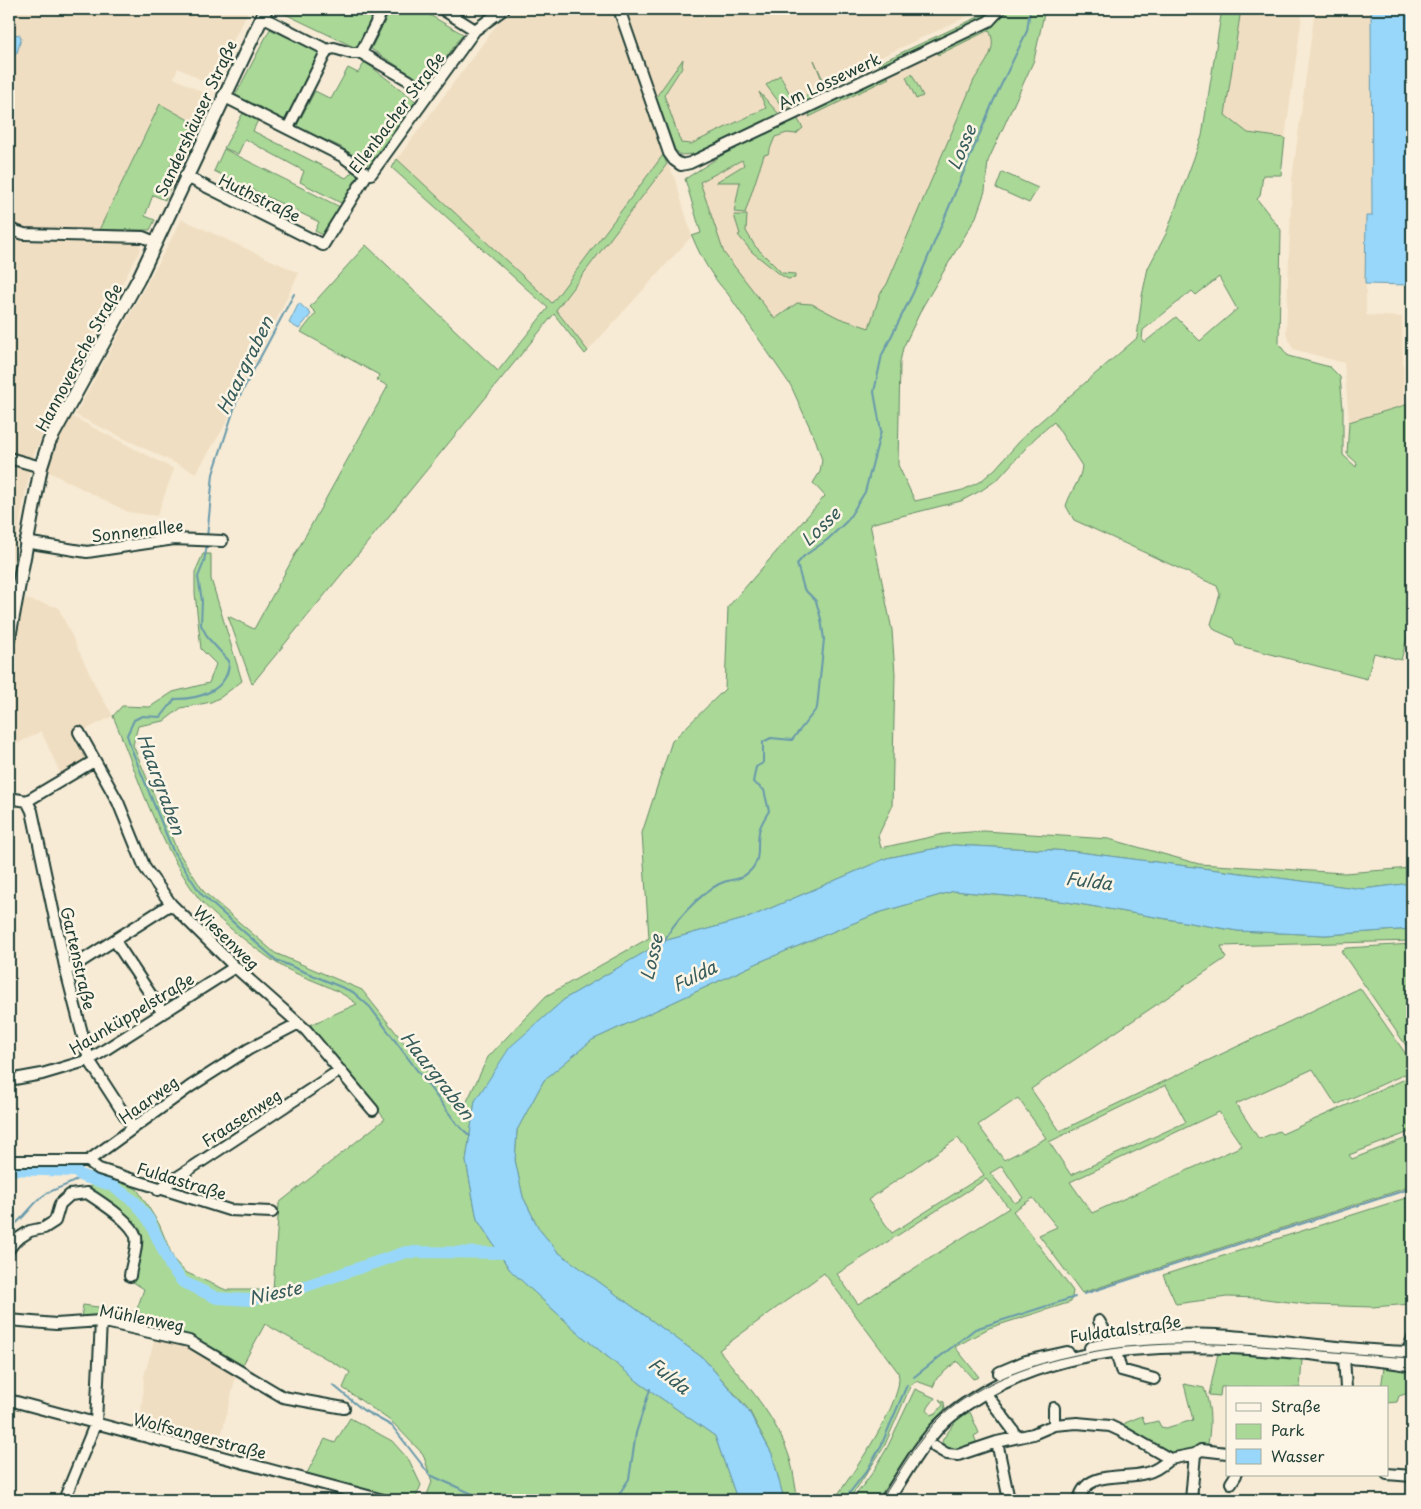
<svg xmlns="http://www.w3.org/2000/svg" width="1421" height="1509" font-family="'Playpen Sans',sans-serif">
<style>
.built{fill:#f0dec2}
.green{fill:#aad897;stroke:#648a66;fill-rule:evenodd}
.water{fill:#98d7fa;stroke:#6899ab}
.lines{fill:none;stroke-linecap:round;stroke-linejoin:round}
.stream{stroke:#6899ab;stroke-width:2}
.river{stroke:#98d7fa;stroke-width:12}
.minor-casing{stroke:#1f3d34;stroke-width:14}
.major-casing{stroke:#1f3d34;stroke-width:16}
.minor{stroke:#fcf5e5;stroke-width:10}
.major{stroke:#fcf5e5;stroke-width:12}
.tram{stroke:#1f3d34;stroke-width:1}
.labels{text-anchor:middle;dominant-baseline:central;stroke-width:5;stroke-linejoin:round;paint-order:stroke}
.street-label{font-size:16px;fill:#1f3d34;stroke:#fcf5e5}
.water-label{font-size:18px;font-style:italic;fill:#375c5c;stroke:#fcf5e5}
</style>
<rect width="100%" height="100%" fill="#f7ebd5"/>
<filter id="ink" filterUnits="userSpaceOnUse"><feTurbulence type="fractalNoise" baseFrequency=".02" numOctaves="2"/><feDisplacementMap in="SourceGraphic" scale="10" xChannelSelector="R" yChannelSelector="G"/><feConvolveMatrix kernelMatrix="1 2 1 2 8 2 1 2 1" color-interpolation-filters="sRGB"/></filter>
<g filter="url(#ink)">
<path class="built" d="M9,9H249L211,85L178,68L174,78L208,95L194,123L160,104L99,230L88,231L25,229L9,223Z
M532,9H612L618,16L658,134L663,155L552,303L397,159L498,23L509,14Z
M625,9H983L826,83L828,89L776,115L685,156L675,150Z
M1241,9H1303L1285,138L1248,133L1225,115Z
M1315,9H1371L1372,216H1366V315L1402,317L1404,405L1349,422L1344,363L1293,349L1286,333L1292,179Z
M991,28L993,39L990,58L974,80L887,284L880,294L869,328L772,344L685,179L733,148Z
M667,164L674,176L692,236L588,351L556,310Z
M182,219L299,273L223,429L196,473L75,415Z
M9,239L139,242L141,249L50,417L32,459L9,579Z
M71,416L174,469L157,516L128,512L47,471L53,450Z
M25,599L58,607L97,689L113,716L77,734L88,760L61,775L41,731L17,744L9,743V616L20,617Z
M156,1335L186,1343L237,1373L217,1452L140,1428L144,1376Z"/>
<path class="green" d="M282,9H377L356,48L281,12Z
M391,9H419L463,34L427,85L371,49Z
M1008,9H1045L1034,60L988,161L985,191L976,217L923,306L903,348L900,362L898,465L915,501L963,490L981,481L995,469L1028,432L1137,338L1142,296L1148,268L1166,234L1202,136L1222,9H1241L1225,115L1248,133L1285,138L1281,175H1263L1260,196L1257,199L1281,230L1279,344L1288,356L1330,367L1340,377L1343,409V455L1356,467L1357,463L1347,454L1349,422L1412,403V636L1408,635L1401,660L1374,653L1367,679L1236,645L1233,638L1215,630L1211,624L1220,594L1217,586L1074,520L1066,506C1070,492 1081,480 1082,466L1054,422L1035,438L998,479L982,490L961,501L870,524L892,630L895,674L892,807L878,836L881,848L944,834L984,831L1109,839L1199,864L1344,873L1412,868V883L1363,889L1071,851L953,845L887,858L748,918L664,941L566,998L511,1047L475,1101L466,1161L477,1219L510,1270L582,1336L641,1384L715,1436L735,1493V1500H425L432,1482L423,1454L392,1422L343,1388L350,1372L265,1324L241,1368L137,1324L113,1319L81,1318L83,1305L136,1312L144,1289L130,1280L139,1238L91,1190V1170L137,1189L159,1224L174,1260L185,1272L226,1290H273L279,1203L385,1119L310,1025L357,1004C332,983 298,979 272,960C252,946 211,915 197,896C158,843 138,776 113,716L122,706L150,707L173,692L209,683L216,664L201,649L195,593V572L203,554H211V579L242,681L221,697L211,702L181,708L164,721L138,726L133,745L177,850L204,892L275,953L362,990L461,1114L488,1057L546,996L649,938L642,833L672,741L725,689L728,607L825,496L813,483L820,472L822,460L816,441L791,386L728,294C712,277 701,258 692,236L701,233L685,179L733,148L797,118L803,128L796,134L787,133L775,137L768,154L764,155L745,213L734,212L740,182H716L744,165L742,160L700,182L724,253L775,319L797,303L812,304L839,318L869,328L880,294L887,284L974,80C984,64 999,49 989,30L938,55L936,51C957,42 998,29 1008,9ZM1219,277L1237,309L1200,341L1176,317L1145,342L1142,340L1143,330L1192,291L1196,295Z
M989,12L982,19L878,66L879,63Z
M270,29L322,53L286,122L235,96Z
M683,59L682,67L664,95L681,143L691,144L766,108L759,92L779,114L694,154L681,155L675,150L656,97Z
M814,60L828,91L795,107L781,105L766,85L780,75L794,102L825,87Z
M365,62L417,102L370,166L339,146L296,127L315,91L331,99L348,68L358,73Z
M912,74L923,96L916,99L906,77Z
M885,75L889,78L809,117L811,110Z
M160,104L194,123L179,160L174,158L163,183L170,187L165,200L153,195L145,216L155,220L150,230H99Z
M243,113L258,120L253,131L346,178L353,171L361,177L341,203L300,182L304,171L245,139L238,154L224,148Z
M224,149L340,207L323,235L315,231L319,222L214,171Z
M663,155L667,164L556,310L588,351L585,354L554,314L252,684L228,616L254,629L388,386L377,380L379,375L301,332L316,313L310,307L366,245L498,371L548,308L392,168L397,159L552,303Z
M1002,172L1038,188L1029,203L996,188Z
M734,215H747L746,231L755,246L782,273L795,274V278L788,279L781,275L752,252L738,235L740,234Z
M954,891L1061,901L1238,931L1326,935L1412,929V941L1221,946L1226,958L1031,1089L1060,1131L1360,988L1412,1063V1071L1336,1105L1313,1069L1236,1104L1259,1139L1279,1131L1282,1134L1412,1076V1131L1349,1155L1352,1159L1412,1136V1186L1082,1293L1039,1235L1057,1227L1033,1198L1013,1211L1073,1291L1071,1302L989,1328L955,1347L979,1377L973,1379L957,1361L937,1378L933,1387L916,1381L911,1385L884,1447L849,1500H834C850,1477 907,1398 898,1372L824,1273L719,1350C746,1384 777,1417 790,1459C794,1472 795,1487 798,1500H784L772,1454L749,1410L703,1358L558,1252L539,1229L523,1197L515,1160L517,1130L544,1080L592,1040L764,960L878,913ZM1166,1085L1186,1122L1071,1175L1049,1142ZM1018,1098L1046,1138L1004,1160L978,1125ZM1219,1112L1242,1146L1092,1213L1070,1182ZM958,1138L984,1175L892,1233L868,1200ZM1002,1166L1023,1198L1015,1203L990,1173ZM986,1179L1009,1208L858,1304L837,1274Z
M1412,944V1036L1407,1047L1341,951L1346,948Z
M1412,1196V1304L1372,1307L1312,1305L1258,1298L1227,1297L1176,1304L1163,1275Z
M1218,1353L1302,1360L1300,1388L1221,1387L1220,1396L1209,1395Z
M1384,1368L1410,1371L1412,1392L1399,1396L1397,1402L1387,1403V1388H1381Z
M1184,1384L1204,1388C1212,1410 1211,1427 1207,1450L1170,1459L1123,1432L1125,1423L1142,1416L1145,1424L1158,1421L1161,1427L1166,1428L1193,1420Z
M915,1389L935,1398L927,1409L931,1415L936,1413L943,1405L939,1399L944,1402L945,1409L929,1425L877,1500H852L873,1472L887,1448Z
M970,1412L979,1433L974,1436L978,1446L949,1452L942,1442L943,1439L959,1417Z
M350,1418L392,1441L409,1460L421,1485L415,1500H402L306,1475L325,1439L335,1443Z"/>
<path class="water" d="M1371,9H1412V285L1365,284L1366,216H1372Z
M13,34L20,35L21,39L17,53L13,55L9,52V37Z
M299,303L311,314L299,329L289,323Z
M953,845L1071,851L1363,889L1412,883V929L1325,935L1238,931L1061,901L954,891L878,913L764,960L592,1040L544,1080L517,1130L515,1160L523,1197L539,1229L558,1252L703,1358L748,1410L772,1454L784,1500H735V1493L715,1436L641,1384L582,1336L510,1270L477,1219L466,1161L475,1101L510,1047L566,998L664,941L748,918L887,858Z"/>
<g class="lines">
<path class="stream" d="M207,538L213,474L236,403L294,294
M207,545L204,562L198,577L202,601L201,625L208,638L229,661C229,691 199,699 175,699L161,717L142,716L134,720L127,735L131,748L173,851L201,894L276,960L353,992L370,1007L457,1124L470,1136
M664,942C672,923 700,894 719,884C731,878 739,882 750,871C763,858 755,843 760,828C762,822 766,816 769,811L764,790L753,782L756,767L763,763V742L771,738L792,740L817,708L824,639L821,619L816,601L804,589L797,564L804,556L827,540L847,521L865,492L881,431L874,392L882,355L913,293L993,102L1027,31L1030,9
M9,1228C23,1221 30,1206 43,1196C55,1187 71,1186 82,1176
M1084,1294L1412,1188
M914,1377L975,1329L1075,1297
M333,1385L363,1410L392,1426L430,1475L486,1500
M615,1500L629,1479L636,1433L650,1389
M844,1500L868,1469L881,1446L907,1385"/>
<path class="river" d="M9,1169L76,1171L82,1176L111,1185L135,1202L149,1220L171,1267L183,1282L217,1298L250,1300L294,1290L406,1252L514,1253"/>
<defs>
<path id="minor" d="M442,9L475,30
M619,9L669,153L674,160L681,165L690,163L989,21L1000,9
M262,17L327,50L334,48L351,53H361L408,80L428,95
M361,53L383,9
M223,96L342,156L367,174
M288,128L327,50
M185,176L323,245L367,174H371L475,30L504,9
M9,229L24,234L143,237L155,242
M9,458L41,467
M25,542L87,552L174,539L222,541
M79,732L118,802L145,868L171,904L235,967L306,1030L373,1110
M9,798L27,801L32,811L66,971L89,1060L133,1128
M27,801L94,761
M115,941L163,1013
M66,971L171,904
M9,1080L42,1074L89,1060L235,967
M9,1161H88L191,1086L249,1049L297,1024
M88,1161L99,1169L229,1210L272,1212
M158,1190L340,1070
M9,1249L16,1240L30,1231L44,1228L55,1221L60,1204L70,1195L87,1193C100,1202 132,1221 136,1237C138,1248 131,1265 130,1276
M9,1320L56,1324L101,1321L189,1341L283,1397L344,1408
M1099,1321L1115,1348L1121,1370L1154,1379
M1344,1357L1346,1388
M1412,1359L1410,1345L1412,1340
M989,1398L1013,1430L1016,1437
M9,1400L383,1500
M1054,1408V1425
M997,1442L1009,1500
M935,1447L947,1454L958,1455L997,1442L1033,1434L1054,1425L1077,1423L1110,1426L1123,1432L1170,1459L1195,1454L1201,1450L1227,1453
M1387,1474L1412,1476
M1231,1483L1236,1475
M64,1500L96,1422L101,1321
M1079,1500C1086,1469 1123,1480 1146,1473C1155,1471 1163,1465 1170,1459
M1191,1500L1195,1454"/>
<path id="major" d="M9,637L41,467L49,442L139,278L266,9
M1091,1348C1133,1339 1175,1334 1217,1336C1282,1340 1347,1352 1412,1353
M1000,1373L1026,1362L1067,1353
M887,1500C906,1472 923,1438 950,1416C1052,1333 1202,1341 1326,1355C1354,1358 1384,1359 1412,1365"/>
</defs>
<use href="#minor" class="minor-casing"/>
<use href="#major" class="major-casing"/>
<use href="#minor" class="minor"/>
<use href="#major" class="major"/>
<path class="tram" d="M881,1500C900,1472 918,1438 943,1415C976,1386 1017,1370 1058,1359C1178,1329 1291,1351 1412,1358"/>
</g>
</g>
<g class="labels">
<g class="street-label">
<text transform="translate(829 80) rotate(-25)">Am Lossewerk</text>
<text transform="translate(396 112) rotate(-53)">Ellenbacher Straße</text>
<text transform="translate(195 118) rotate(-65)">Sandershäuser Straße</text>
<text transform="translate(260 197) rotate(26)">Huthstraße</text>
<text transform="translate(78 357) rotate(-62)">Hannoversche Straße</text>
<text transform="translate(137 530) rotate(-7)">Sonnenallee</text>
<text transform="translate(227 937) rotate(44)">Wiesenweg</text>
<text transform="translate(79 958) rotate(77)">Gartenstraße</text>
<text transform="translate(131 1013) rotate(-31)">Haunküppelstraße</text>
<text transform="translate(148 1099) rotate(-36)">Haarweg</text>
<text transform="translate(241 1117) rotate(-33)">Fraasenweg</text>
<text transform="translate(182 1180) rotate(17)">Fuldastraße</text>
<text transform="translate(142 1317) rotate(11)">Mühlenweg</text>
<text transform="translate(1125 1328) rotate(-8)">Fuldatalstraße</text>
<text transform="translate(200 1435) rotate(15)">Wolfsangerstraße</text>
</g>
<g class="water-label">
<text transform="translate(961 147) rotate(-67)">Losse</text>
<text transform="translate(244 365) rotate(-64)">Haargraben</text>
<text transform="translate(820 526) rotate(-44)">Losse</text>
<text transform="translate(162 784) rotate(70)">Haargraben</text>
<text transform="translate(1089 880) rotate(7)">Fulda</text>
<text transform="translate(651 957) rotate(-77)">Losse</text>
<text transform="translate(694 975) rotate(-26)">Fulda</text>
<text transform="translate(438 1075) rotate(52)">Haargraben</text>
<text transform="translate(275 1292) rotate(-12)">Nieste</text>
<text transform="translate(670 1375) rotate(39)">Fulda</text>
</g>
</g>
<rect width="1421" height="1509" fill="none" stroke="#fcf5e5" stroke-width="30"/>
<rect x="15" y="15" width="1391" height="1479" fill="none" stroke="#1f3d34" stroke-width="2" filter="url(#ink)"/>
<rect x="1226" y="1386" width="162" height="90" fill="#fcf5e5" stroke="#a4ab9e"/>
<rect x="1236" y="1403" width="25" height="8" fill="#fcf5e5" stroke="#a4ab9e"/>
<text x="1271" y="1412" font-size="15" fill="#1f3d34">Straße</text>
<rect x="1236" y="1424" width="25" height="15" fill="#aad897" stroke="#a4ab9e"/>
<text x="1271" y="1436" font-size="15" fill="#1f3d34">Park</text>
<rect x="1236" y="1449" width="25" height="15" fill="#98d7fa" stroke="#a4ab9e"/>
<text x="1271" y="1462" font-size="15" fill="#1f3d34">Wasser</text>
</svg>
